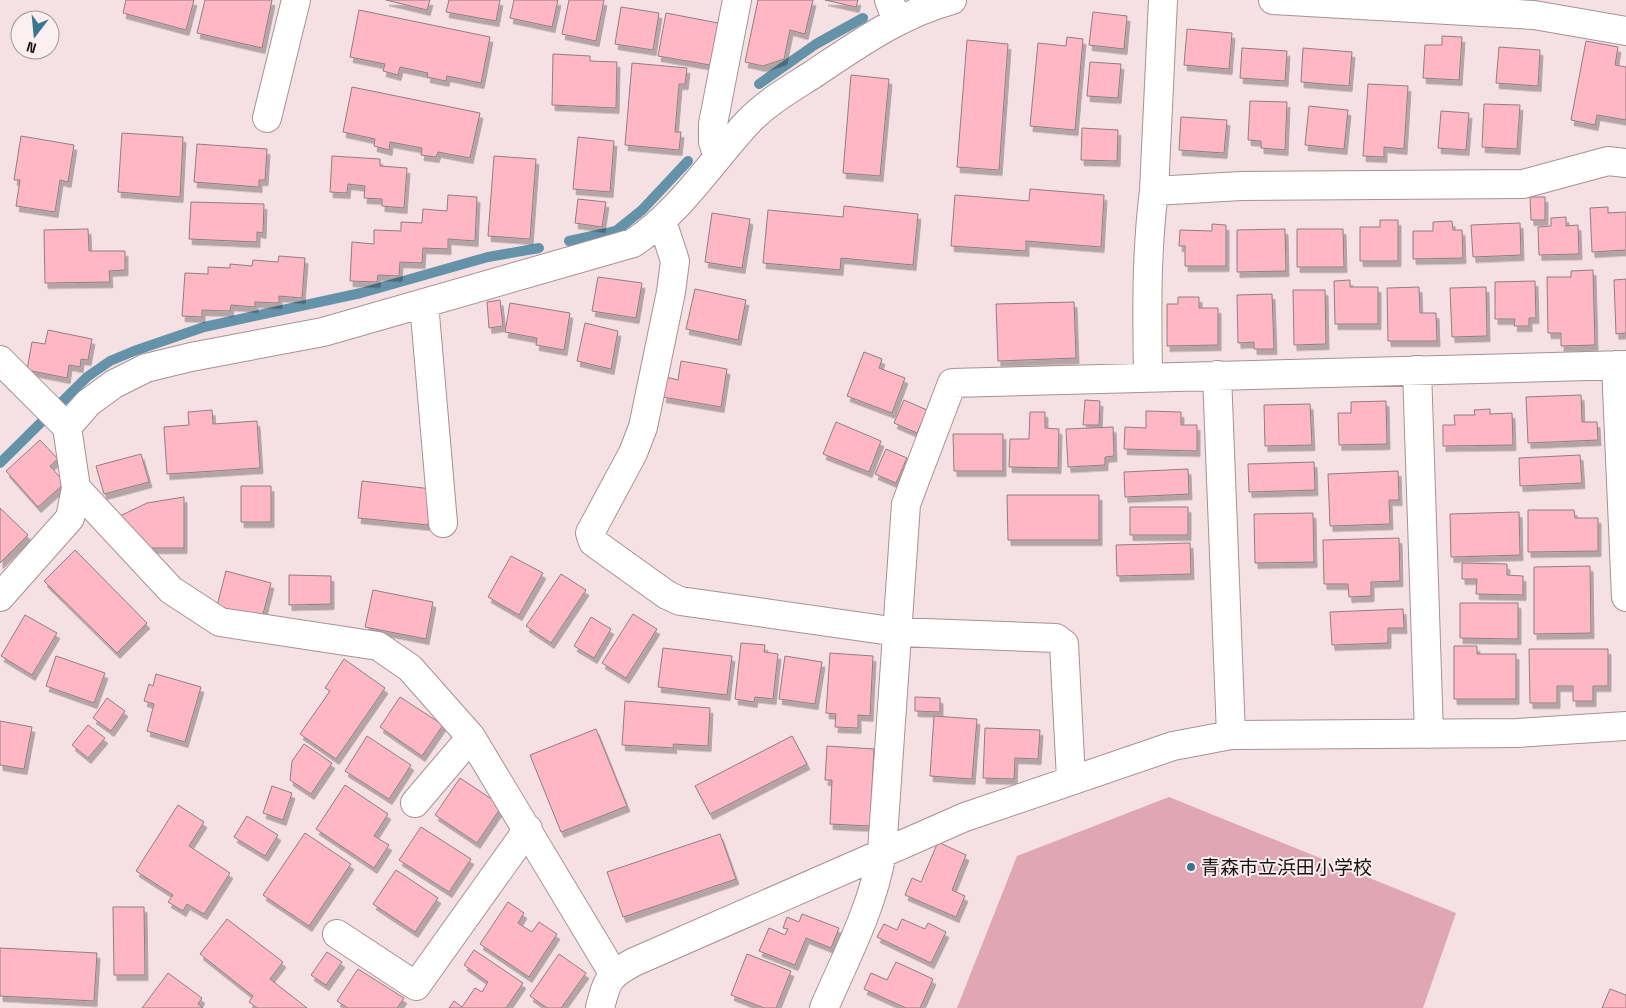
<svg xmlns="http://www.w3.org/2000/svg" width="1626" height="1008" font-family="'Space Grotesk','Noto Sans JP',sans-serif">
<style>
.green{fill:#e0a7b2}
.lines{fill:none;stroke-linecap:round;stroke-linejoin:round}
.stream{stroke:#6392a9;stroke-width:10}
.building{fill:#ffb7c5;stroke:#907e81;filter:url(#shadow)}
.minor-casing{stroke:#a59295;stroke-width:30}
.minor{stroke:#fff;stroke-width:28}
.poi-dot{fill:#3b758e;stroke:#fceff1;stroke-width:2}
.labels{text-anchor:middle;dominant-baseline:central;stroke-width:4;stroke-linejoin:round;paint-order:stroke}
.poi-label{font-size:19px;fill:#191213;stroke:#fceff1;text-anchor:start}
</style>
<defs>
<filter id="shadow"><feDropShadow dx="3" dy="5.5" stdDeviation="0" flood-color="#0004"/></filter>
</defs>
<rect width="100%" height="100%" fill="#f5e0e3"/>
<path class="green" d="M1169,797L1456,913L1423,1008H957L1017,856Z"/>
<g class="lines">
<path class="stream" d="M759,84L816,44L863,18
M569,241L616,231L642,210L688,161
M0,463L87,377L110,361L134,351L204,327L361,293L488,257L539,248"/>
</g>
<path class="building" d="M126,0H194L186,30L123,13Z
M205,0H272L262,48L197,33Z
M386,0H430L427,10Z
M449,0H500L496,21L446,12Z
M514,0H558L552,27L510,18Z
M569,0H604L596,41L562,34Z
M758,0H813L805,34L790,30L784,59L763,66L745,62Z
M825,0H858L856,7Z
M621,7L659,13L653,50L615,44Z
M359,10L490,37L481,83L447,76L446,81L427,77L428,73L400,67L398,75L383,71L385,64L350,57Z
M1093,12L1127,16L1124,49L1089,45Z
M666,13L718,23L710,65L658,56Z
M1187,29L1232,33L1229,69L1184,65Z
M1442,36L1462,37L1459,80L1423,78L1425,45H1442Z
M1067,37L1083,39L1075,130L1030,126L1038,43L1066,46Z
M967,40L1008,44L999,170L957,167Z
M1586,41L1618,47L1615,65L1626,67V120L1597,115L1595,125L1571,120Z
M1499,47L1540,50L1538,86L1496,83Z
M1242,48L1287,51L1285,81L1240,78Z
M1303,48L1352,52L1349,86L1301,82Z
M553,54L590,56V61L617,62L616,108L552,105Z
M1090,62L1121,64L1118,98L1087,96Z
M632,63L687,68L685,84H679L675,132H681L679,150L625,145Z
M851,75L889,79L880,176L843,173Z
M1368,84L1408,86L1404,149L1384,147V157L1363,156Z
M352,87L480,113L470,158L438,152L436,157L421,155L422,148L390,142L389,150L374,146L375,139L343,132Z
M1250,101L1287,102L1285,150L1261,148V141L1248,140Z
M1484,104L1520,105L1517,149L1482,147Z
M1309,106L1348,110L1344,149L1305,145Z
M1441,111L1469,113L1466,150L1438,148Z
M1181,117L1227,120L1224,153L1179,150Z
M1082,128L1118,130L1117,161L1081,160Z
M122,133L183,137L180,197L118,192Z
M21,136L74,145L68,182L60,180L55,212L16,206L20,180H14Z
M578,137L614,141L610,192L573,189Z
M197,144L267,149L265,180H259V187L194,182Z
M332,156L380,159V166L407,168L404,208L382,206V199L364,198L365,186L348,184L347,193L330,192Z
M494,156L536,159L530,239L488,236Z
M1030,189L1104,195L1101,247L1026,241V251L951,246L955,195L1029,201Z
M448,195L477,197L475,241L448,239V249L423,248L422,263L400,262L399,276L378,275L377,282L350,281L352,242L374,244V230L401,231V222L422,223L423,209L447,211Z
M1530,197H1545V220H1531Z
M578,199L606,202L602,227L575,223Z
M191,202L264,204L263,233L257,232V242L189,239Z
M844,206L918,214L913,265L841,258L840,270L763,263L768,210L843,217Z
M1608,207V213L1626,212V250L1592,252L1590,208Z
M712,213L750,219L742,268L705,262Z
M1566,217V226L1578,225L1579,254L1539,255L1538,227L1551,226V218Z
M1380,220H1398V261H1360V227H1380Z
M1452,221L1453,230H1462L1463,258L1413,259V231H1433V222Z
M1520,223L1521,255L1473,257L1471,225Z
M1212,224L1226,225V266H1185V246H1179L1180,230L1212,231Z
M88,229L89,251H125V270L109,271L110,282L45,283L44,230Z
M1285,229L1286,271L1237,272V230Z
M1297,229H1343L1344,267H1297Z
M279,256L305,258L302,298L279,296V303L255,302V307L231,305L230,311L202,310V317L182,316L185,273L208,274V267L230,268V264L252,266L253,260L278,262Z
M1593,270L1595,345L1561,346V333H1548L1547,277H1571V271Z
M598,277L642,283L636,318L592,311Z
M1626,279V333L1616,334L1614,280Z
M1350,280V287H1378V324H1335L1334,281Z
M1535,281L1536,318H1529V326H1514L1515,319H1495V282Z
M1419,287L1420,313H1436L1437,341H1388L1387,288Z
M1486,287L1487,336L1452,337L1450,288Z
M695,289L746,300L738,340L686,329Z
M1293,290H1325L1326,344L1294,345Z
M1272,294L1274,349H1254V342L1238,343L1237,295Z
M1178,297H1199V308H1218V345L1167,346V304H1178Z
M500,300L503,326L489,328L487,302Z
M1074,302L1076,358L998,361L996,304Z
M510,303L570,313L564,350L536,345L537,338L505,332Z
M585,323L618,331L611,369L577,361Z
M48,330L92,339L88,360L81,359L80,367L69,365L67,378L27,370L32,342L45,344Z
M864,352L882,359L879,368L905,378L892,413L847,396Z
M681,361L727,369L721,407L663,397L666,377L678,380Z
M1581,395L1582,422H1597L1598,440L1528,443L1526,397Z
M904,400L927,410L917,433L894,423Z
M1085,400L1100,401L1099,425H1083Z
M1386,401L1387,444L1339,445L1338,413H1351V402Z
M1310,404L1312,445L1265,446L1264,405Z
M1490,409V414L1512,413L1513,445L1443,446V425H1455L1454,415H1475L1474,410Z
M212,410L213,424L257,421L260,468L167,474L164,427L189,425L188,412Z
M1146,411L1181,412V425H1197V451L1124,449L1125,427L1146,428Z
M1030,412H1045V428L1059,429L1058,468L1009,467L1010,439H1029Z
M836,422L881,441L869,472L823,454Z
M1113,427L1114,456L1105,457V465L1068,467L1066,429Z
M953,434H1003V471H954Z
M40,440L58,459L50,466L65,483L38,507L6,471Z
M886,449L907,458L896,483L875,474Z
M141,454L149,482L104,494L96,466Z
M1580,455L1582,483L1520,486L1519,458Z
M1314,462L1315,490L1249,492L1248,464Z
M1188,469L1189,494L1125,497L1124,472Z
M1398,471L1399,500H1389L1390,524L1330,526L1328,474Z
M362,481L432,489L428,525L358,518Z
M241,486H271V522H241Z
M1007,495H1099V540H1008Z
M184,497V548H151L120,516L147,503Z
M1130,507H1188V535H1130Z
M0,508L28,535L0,563Z
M1528,510H1574L1575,518H1598V551L1528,552Z
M1519,512L1520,555L1451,557L1450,514Z
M1313,513L1314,562L1255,563L1254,514Z
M1399,538L1400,581L1371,582V596L1349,597L1348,584H1324L1323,540Z
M1190,543L1191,574L1117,576L1116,545Z
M75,550L147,623L117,653L44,581Z
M511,556L543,573L519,615L488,597Z
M1462,563L1507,564V575L1523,576V595L1476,594L1477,579H1462Z
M1590,566L1591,633L1534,634V567Z
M226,571L271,583L262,618L217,606Z
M561,574L586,590L551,643L526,626Z
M289,575L331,576V604L289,605Z
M373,590L433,602L426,639L365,627Z
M1460,603H1518V639L1460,638Z
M1403,609L1404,628H1388V643L1332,645L1330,612Z
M633,614L657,629L626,678L602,663Z
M25,615L57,633L32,675L1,656Z
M591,617L611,629L594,658L574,646Z
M741,643L765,645L764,652L778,654L773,699L755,697L754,702L735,699Z
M1454,646H1477V654H1516V699H1454Z
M663,648L732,656L727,695L658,687Z
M1529,649H1608V686H1593V701H1573V686H1557V703H1530Z
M830,653L873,656L870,716L858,715V728L835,727L836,714L826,713Z
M56,656L105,673L94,703L46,686Z
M785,656L822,662L815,704L779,699Z
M344,659L385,688L336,759L300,734L330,691L325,688Z
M156,674L201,687L185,742L147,731L154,704L144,701L149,684L153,686Z
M400,697L443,725L422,756L380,727Z
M915,697L940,698V712L915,711Z
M107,698L125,711L111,731L93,718Z
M625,701L710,708L708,746L673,744L674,748L622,745Z
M934,716L977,719L972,779L930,776Z
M0,721L32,727L24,769L0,765Z
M88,725L105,738L88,758L72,745Z
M985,728L1040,730L1038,759L1015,758L1014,779L983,778Z
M596,729L627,806L561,832L530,755Z
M367,736L411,765L389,799L345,771Z
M792,736L807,764L710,814L695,786Z
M304,744L332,763L311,794L290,780L292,761Z
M827,746L874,749L870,826L830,824L832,780H825Z
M460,778L502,806L477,843L435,815Z
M345,785L388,814L374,836L389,845L374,868L316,829Z
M272,786L292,793L283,820L263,813Z
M178,805L204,822L189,846L230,873L204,914L187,904L183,911L168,902L173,895L136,871Z
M247,816L278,835L265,856L234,837Z
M421,827L471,859L449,892L399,860Z
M305,833L351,864L309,926L263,895Z
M720,834L736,879L623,917L607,872Z
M938,842L966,855L952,890L965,896L956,917L905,895L912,878L921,882Z
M396,870L438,898L415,932L373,904Z
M508,902L524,913L518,923L532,932L539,922L557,934L529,977L480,944Z
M113,907H144L145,975H114Z
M802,914L839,928L831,948L806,938L795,965L759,951L769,928L785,935L788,929L783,928L787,917L799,922Z
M227,919L283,962L270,979L307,1008H257L249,1002L253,996L200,954Z
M902,919L925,929L928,923L946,932L931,963L877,937L884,924L897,930Z
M0,948L97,953L94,1001L0,996Z
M474,950L523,983L506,1008H449L454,1001L462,1007L475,988L482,992L488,982L464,965Z
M327,952L342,962L326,985L311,975Z
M559,954L586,973L561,1008H547L530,996Z
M747,954L791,971L776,1008H764L731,995Z
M896,962L933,979L920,1008H906L864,989L871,973L887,980Z
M358,969L404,998L397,1008H348L337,1001Z
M168,973L202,998L198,1004L203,1008H142Z
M1610,989L1626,995V1008H1602Z"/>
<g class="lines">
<defs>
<path id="minor" d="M889,0L897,21
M1273,0L1534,15L1626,31
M267,118L296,0
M718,157L713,142V124L737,0
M1154,191L1163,0
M662,221L675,261L671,292L643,427L633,453L590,533L593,542L667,595L680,601L898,632L1056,638L1064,644L1071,779
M424,303L443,523
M0,360L67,427L76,488L70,518L0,597
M1616,365L1626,597
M1417,370L1429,734
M1217,375L1231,735
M1148,377C1147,314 1146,253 1154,191L1241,186L1523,184L1608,161L1626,163
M67,427L88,403L114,384L146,368L191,357L323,332L633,243C680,212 711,162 748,122C767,102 790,89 812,75C857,45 900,14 952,0
M76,488L171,590L220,622L378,646L410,668L471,737
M415,803L471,737L613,973
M337,934L416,986L528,829
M600,1008C607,980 608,976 634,962L965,817L1173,746L1231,735L1517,733L1626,726
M824,1008C846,957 873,907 882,852L906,504L952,383L1626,365"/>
</defs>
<use href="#minor" class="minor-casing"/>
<use href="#minor" class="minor"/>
</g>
<circle class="poi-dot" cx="1191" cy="867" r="5"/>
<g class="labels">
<g class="poi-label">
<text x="1201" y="867">青森市立浜田小学校</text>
</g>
</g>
<g transform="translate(35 35) rotate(196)"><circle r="24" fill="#fceff1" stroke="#a19798"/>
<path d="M0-4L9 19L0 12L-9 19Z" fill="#3b758e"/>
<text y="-8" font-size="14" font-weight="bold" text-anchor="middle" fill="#191213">N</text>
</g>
</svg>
